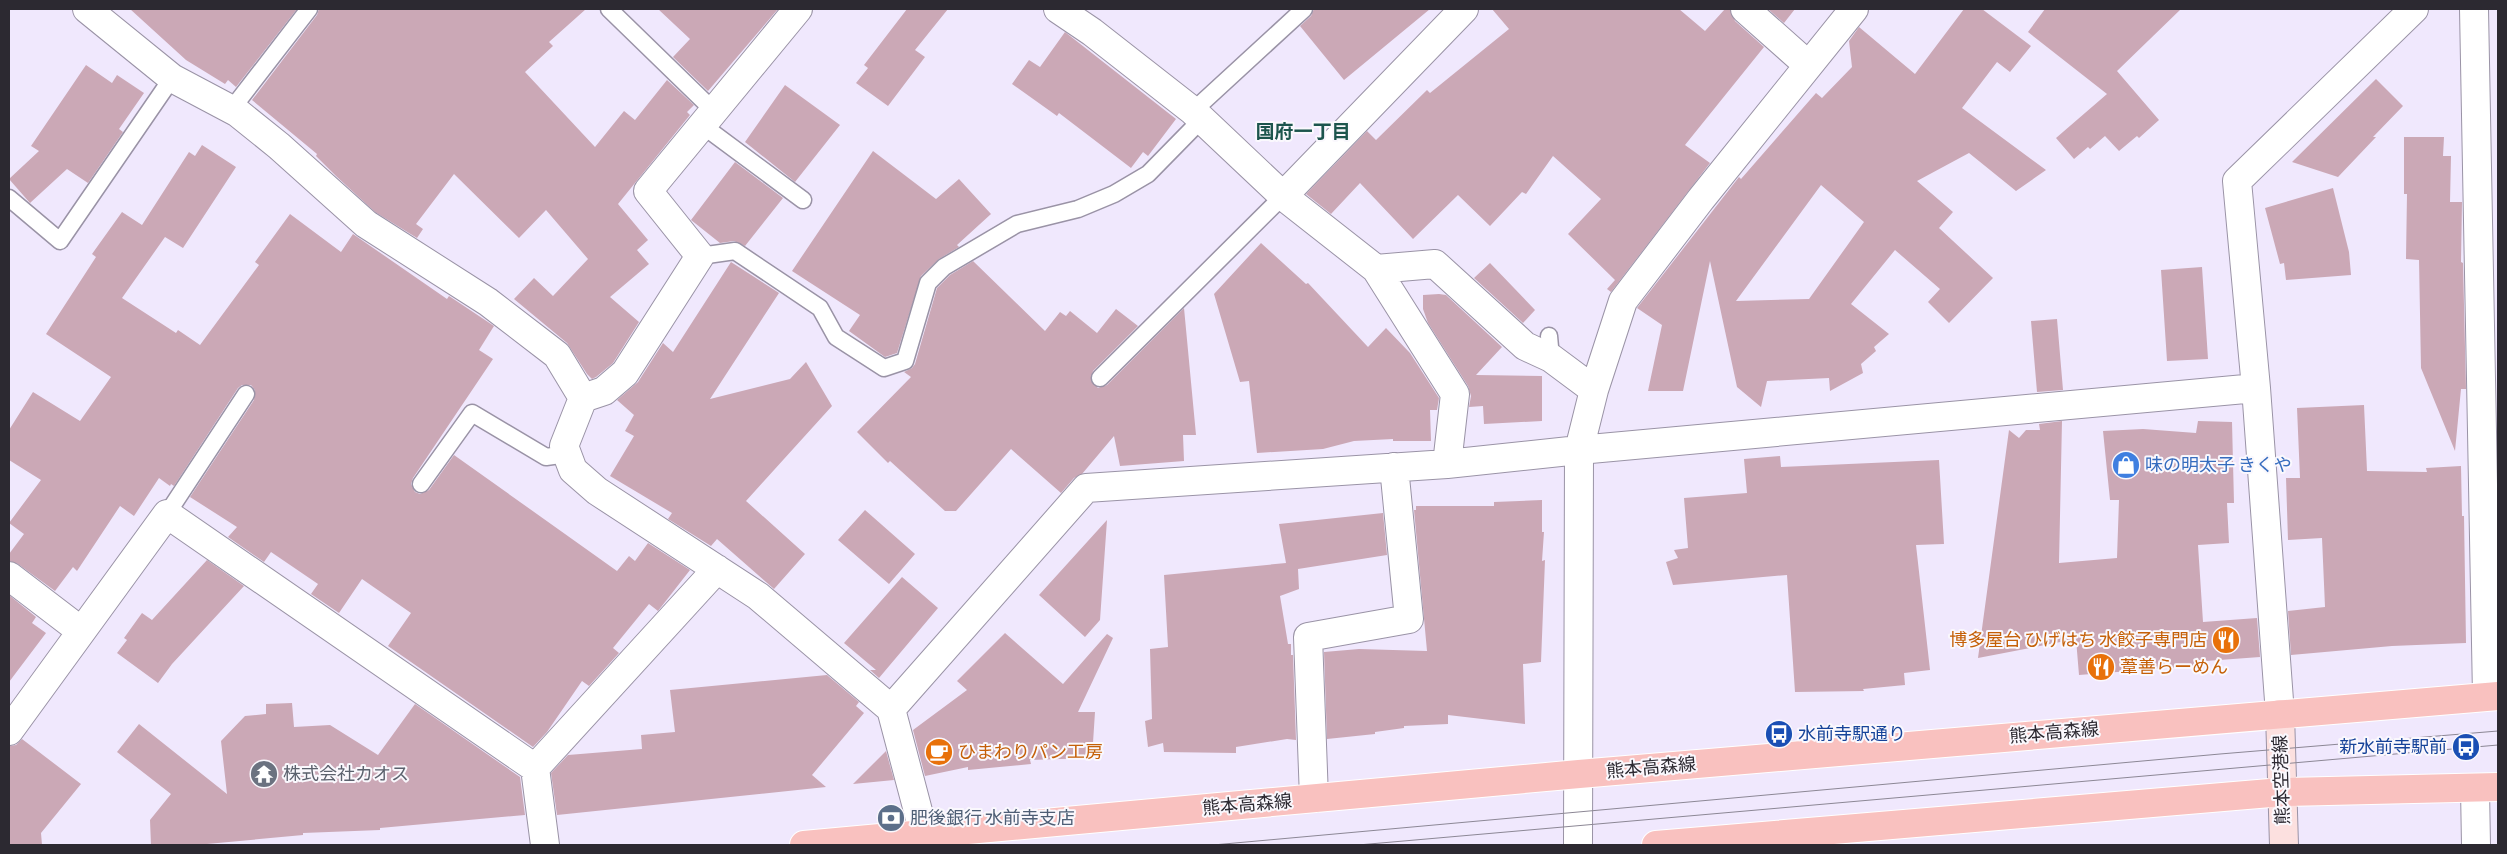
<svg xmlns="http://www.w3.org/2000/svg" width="2507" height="854" font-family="'Sofia Sans Condensed','Noto Sans JP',sans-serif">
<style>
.building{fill:#cba8b6;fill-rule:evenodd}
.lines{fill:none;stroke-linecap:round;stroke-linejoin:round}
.service-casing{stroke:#9a93a6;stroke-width:19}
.minor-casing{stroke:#9a93a6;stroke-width:30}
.tertiary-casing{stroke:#9a93a6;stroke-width:30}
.secondary-casing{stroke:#9a93a6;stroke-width:30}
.primary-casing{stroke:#fff;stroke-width:30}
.service{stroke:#fff;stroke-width:16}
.minor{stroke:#fff;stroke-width:28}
.tertiary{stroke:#fff;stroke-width:28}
.secondary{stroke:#fce0df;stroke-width:28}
.primary{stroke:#f9c1bf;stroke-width:28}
.tram{stroke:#8c8795;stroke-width:1}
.labels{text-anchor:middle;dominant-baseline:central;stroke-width:4;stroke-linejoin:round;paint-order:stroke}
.shop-label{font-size:18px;fill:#366cbe;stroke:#faf8fd;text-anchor:start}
.food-label{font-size:18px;fill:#c56008;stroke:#faf8fd;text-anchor:start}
.street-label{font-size:18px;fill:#2c2931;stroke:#faf8fd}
.transit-label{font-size:18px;fill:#164399;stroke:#faf8fd;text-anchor:start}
.worship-label{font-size:18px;fill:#5b616d;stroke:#faf8fd;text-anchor:start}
.service-label{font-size:18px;fill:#4e5e75;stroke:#faf8fd;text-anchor:start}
.neighbourhood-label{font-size:19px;font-weight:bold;fill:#1c554d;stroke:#faf8fd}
</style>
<rect width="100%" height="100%" fill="#f0e8fd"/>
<path class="building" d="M130,9H297L236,87L228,80L225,84L186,60Z
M319,9H586L549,42L553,46L525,72L595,147L624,111L635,120L667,80L694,105L687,112L690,115L618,204L648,240L637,250L649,264L610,297L639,322L613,363L596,377L592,379L587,374L567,343L514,299L534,278L553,296L588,259L546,210L519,238L454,174L416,224L423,229L417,238L375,212L336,176L316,156L317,154L252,100L317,15Z
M658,9H778L708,91L673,57L690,39Z
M907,9H948L915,50L925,57L888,106L856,83L868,68L864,65Z
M1314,9H1430L1344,80L1300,26L1311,16Z
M1492,9H1679L1705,31L1725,9H1730L1735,21L1764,47L1685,145L1710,163L1611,292L1607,289L1615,280L1568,234L1601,199L1553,156L1526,194L1522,192L1490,226L1458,195L1413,239L1360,183L1331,214L1306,194L1367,131L1376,140L1427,90L1430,93L1509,29Z
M1768,9H1795L1784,23Z
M1964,9H1982L2031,46L2010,72L1997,62L1962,108L2046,170L2016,191L1969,153L1917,181L1953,212L1939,228L1993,278L1949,323L1928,302L1940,289L1895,250L1851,304L1889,334L1874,347L1876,351L1861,364L1863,373L1830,391L1829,378L1767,381L1761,407L1737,387L1710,261L1683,391H1648L1662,325L1637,308L1739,177L1741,179L1816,93L1822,98L1852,67L1849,41L1859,27L1915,74ZM1821,185L1864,222L1809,299L1736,301Z
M2045,9H2181L2117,71L2159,120L2139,138L2137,136L2119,151L2105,136L2090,149L2088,147L2074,159L2056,138L2107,94L2028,32Z
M1065,32L1176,119L1148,156L1143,152L1131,168L1059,113L1057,116L1012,84L1029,60L1040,67Z
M86,65L112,83L117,75L144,93L119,129L123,132L88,183L67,169L30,203L9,179L39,151L31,146Z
M2376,79L2403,106L2373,137H2376L2338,177L2292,162Z
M785,85L840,125L795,182L745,142Z
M2404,137H2444L2443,156H2451L2450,202H2462L2461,262L2463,263L2466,389H2461L2455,451L2421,368L2419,260L2406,259L2407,194H2404Z
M202,145L236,167L183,248L165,237L122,298L176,333L178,330L200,345L259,265L255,262L290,214L341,252L353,234L447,299L449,296L494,326L479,350L493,359L413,478L411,484L415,492L420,494L429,490L454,455L617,571L629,556L635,561L648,543L690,570L658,611L649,604L613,648L619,653L589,686L582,681L547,732L533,747L388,646L411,613L362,579L339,613L311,594L318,584L271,552L264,562L228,537L237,527L190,497L254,400L255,390L251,385H242L238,388L174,486L171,484L170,486L159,478L134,516L120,506L77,571L73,567L55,591L18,564L9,561V554L24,534L9,523L41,480L9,460V430L33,392L80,421L111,377L46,334L96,257L92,254L122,212L142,225L189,152L195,156Z
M873,151L936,199L959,179L991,214L957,245L959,247L939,259L921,276L897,353L885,357L849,331L860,315L792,271Z
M735,162L783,198L745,246L734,241L720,243L691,220Z
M2333,188L2349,252L2351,275L2286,280L2284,263L2280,264L2265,208Z
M1261,243L1306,284L1308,283L1368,347L1386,328L1410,353L1439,398L1437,410H1430L1431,441H1393V439L1354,441L1323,449L1257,453L1249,381L1240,382L1214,294Z
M973,261L1045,331L1060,312L1066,316L1070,311L1097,333L1116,309L1138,326L1093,371L1091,381L1098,388L1107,385L1184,308L1196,435H1183L1184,461L1120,466L1114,436L1082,474L1074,478L1061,493L1011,449L956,511H945L890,461L888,463L857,432L911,377L904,372L912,368L915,364L937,288L950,275Z
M731,262L779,293L710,399L790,379L806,362L832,406L746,501L805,554L774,589L717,539L711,546L668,519L672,513L610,476L634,436L625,431L634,415L617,400L638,382L663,343L673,352Z
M1490,263L1535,310L1523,323L1474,278Z
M2202,267L2208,359L2167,361L2161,270Z
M1439,294L1446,295L1502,347L1476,375L1542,376V421L1484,424L1483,406L1469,407L1471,396L1468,386L1428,323L1423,309V295Z
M2057,319L2063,390L2037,392L2031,321Z
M2364,405L2367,471L2427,472L2426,468L2461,466L2462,516H2464L2466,643L2392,646L2291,655L2288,611L2325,607L2322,538L2288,540L2286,478H2300L2297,408Z
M2062,421L2059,563L2117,558L2119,500H2110L2103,431L2143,429L2196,433L2198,421L2232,422L2234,503H2227L2229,543L2198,545L2203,622L2257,618L2260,657L2206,661V665L2079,675L2076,639L1978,658L2009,430L2019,438L2026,430H2040L2039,424Z
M1780,456L1781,467L1939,460L1944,544L1916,545L1930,670L1904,673L1905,685L1863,689L1864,691L1795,692L1787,575L1673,585L1666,562L1678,558L1674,550L1688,548L1684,498L1747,493L1744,459Z
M1542,500V532H1544L1542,561L1545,560L1541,662L1523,664L1525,724L1448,715V724L1404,726V728L1375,732V734L1327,739L1324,652L1359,649L1427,651L1414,510H1416V506H1494V502Z
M865,510L915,554L889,584L838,540Z
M1383,513L1387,555L1298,569L1299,589L1280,596L1288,644H1291V655H1293L1296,740L1287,739L1236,747V753L1164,752L1163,743L1148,747L1145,721L1152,719L1150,649L1168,647L1164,575L1286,563L1279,524Z
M1107,520L1100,620L1085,637L1039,595Z
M207,560L244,586L172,664L158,683L117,653L127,640L124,638L142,613L152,620Z
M902,577L938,608L879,678L870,670H876L844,643Z
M9,595L36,617L32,623L46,633L9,682Z
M1005,633L1063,684L1107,634L1113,638L1078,712H1095L1092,758L1030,760L1031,764L968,770V767L925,776L913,730L967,690L957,681Z
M827,675L859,702L856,706L864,713L812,775L826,787L557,815L551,773L568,755L642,749L641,735L675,732L670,690Z
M292,703L294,727L330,725L378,755L415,704L520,777L525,815L380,828V830L303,833V835L196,845H151L150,820L171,794L117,752L139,724L227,794L221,741L245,716L266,714V704Z
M22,739L81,784L41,833L42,845H9V746L16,745Z
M886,751L894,780L853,784Z"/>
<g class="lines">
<defs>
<path id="service" d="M609,9L714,111
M231,110L309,9
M1193,111L1304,9
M702,125L803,200
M9,198L60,241L172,78
M700,256L735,251L820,308L836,337L884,368L905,361L928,283L944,267L1017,224L1078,209L1114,194L1148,174L1202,119
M1549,336L1551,358
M1100,378L1283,196
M421,484L472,413L546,457L567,454
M167,514L246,394"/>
<path id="minor" d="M87,9L172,78L238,113L279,146L366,224L488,302L557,355L583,398L564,446L573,470L597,491L758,596L891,709L927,845
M1058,9L1092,32L1193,111L1283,196L1376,269L1455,394L1447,464
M1745,9L1808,65
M2474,9L2487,696
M1283,196L1464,9
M1376,269L1435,264L1525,346L1551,358L1594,390
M2256,388L2280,714
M583,398L604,391L625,373L700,256L648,191L798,9
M1579,450L1594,390L1623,301L1701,199L1854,9
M9,576L81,631
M891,709L1086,488L1447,464L1579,450L2256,388L2237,181L2414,9
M9,731L167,514L535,768L717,569
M535,768L545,845
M2475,789L2476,845
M1314,798L1308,637L1409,619L1394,467"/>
<path id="tertiary" d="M1578,845L1579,450"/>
<path id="secondary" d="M2280,714L2284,845"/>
<path id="primary" d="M804,845L1579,774L2498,696
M1656,845L2282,792L2498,787"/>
</defs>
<use href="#service" class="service-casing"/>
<use href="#minor" class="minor-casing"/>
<use href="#tertiary" class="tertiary-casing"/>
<use href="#secondary" class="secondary-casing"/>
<use href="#primary" class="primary-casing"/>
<use href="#service" class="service"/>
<use href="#minor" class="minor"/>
<use href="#tertiary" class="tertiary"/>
<use href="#secondary" class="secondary"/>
<use href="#primary" class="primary"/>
<path class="tram" d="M1213,845L2220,754L2498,731
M1358,845L2498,745"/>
</g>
<defs>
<symbol id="shop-disc" viewBox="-11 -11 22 22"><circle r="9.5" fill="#3f7fe0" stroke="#faf8fd"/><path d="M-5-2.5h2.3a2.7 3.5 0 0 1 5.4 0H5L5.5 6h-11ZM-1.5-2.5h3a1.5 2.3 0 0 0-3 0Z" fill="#fff"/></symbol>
<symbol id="restaurant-disc" viewBox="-11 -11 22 22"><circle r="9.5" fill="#e8710a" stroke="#faf8fd"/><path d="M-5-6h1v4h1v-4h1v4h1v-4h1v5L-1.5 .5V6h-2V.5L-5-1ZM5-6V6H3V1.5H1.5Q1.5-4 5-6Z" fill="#fff"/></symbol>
<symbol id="bus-disc" viewBox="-11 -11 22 22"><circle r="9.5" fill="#1a4fb4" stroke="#faf8fd"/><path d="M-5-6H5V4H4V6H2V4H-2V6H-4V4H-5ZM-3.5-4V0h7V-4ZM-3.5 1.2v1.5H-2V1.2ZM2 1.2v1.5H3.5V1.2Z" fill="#fff"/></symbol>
<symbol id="cafe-disc" viewBox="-11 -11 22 22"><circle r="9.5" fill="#e8710a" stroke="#faf8fd"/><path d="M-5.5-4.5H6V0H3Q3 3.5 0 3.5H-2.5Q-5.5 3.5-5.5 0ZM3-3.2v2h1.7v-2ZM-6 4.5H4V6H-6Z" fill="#fff"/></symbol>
<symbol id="temple-disc" viewBox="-11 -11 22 22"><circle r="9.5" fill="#6b7280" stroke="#faf8fd"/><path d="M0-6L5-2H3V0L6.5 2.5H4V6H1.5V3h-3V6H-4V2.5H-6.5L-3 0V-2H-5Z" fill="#fff"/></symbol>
<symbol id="bank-disc" viewBox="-11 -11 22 22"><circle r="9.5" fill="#5c6f8a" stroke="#faf8fd"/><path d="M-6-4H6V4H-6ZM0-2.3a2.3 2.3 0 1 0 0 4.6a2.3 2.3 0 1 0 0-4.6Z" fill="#fff"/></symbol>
</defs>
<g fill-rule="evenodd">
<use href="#shop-disc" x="2110" y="449" width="32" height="32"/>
<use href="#restaurant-disc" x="2210" y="624" width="32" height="32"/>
<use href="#restaurant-disc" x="2085" y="651" width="32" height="32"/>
<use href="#bus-disc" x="1763" y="718" width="32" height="32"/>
<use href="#bus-disc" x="2450" y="731" width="32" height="32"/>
<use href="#cafe-disc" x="923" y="736" width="32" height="32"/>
<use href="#temple-disc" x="248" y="758" width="32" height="32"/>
<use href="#bank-disc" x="875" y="802" width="32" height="32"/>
</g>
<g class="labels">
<g class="shop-label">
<text x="2145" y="465">味の明太子 きくや</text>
</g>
<g class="food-label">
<text x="2207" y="640" text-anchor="end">博多屋台 ひげはち 水餃子専門店</text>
<text x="2120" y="667">葦善らーめん</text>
<text x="958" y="752">ひまわりパン工房</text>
</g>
<g class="street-label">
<text transform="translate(2054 733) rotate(-5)">熊本高森線</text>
<text transform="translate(1651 768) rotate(-5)">熊本高森線</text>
<text transform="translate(2282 780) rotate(-92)">熊本空港線</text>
<text transform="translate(1247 805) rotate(-5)">熊本高森線</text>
</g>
<g class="transit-label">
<text x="1798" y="734">水前寺駅通り</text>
<text x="2447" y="747" text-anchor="end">新水前寺駅前</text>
</g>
<g class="worship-label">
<text x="283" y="774">株式会社カオス</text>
</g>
<g class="service-label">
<text x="910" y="818">肥後銀行 水前寺支店</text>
</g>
<g class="neighbourhood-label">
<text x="1303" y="132">国府一丁目</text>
</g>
</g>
<rect width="2507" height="854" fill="none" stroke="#2c2931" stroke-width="20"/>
</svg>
